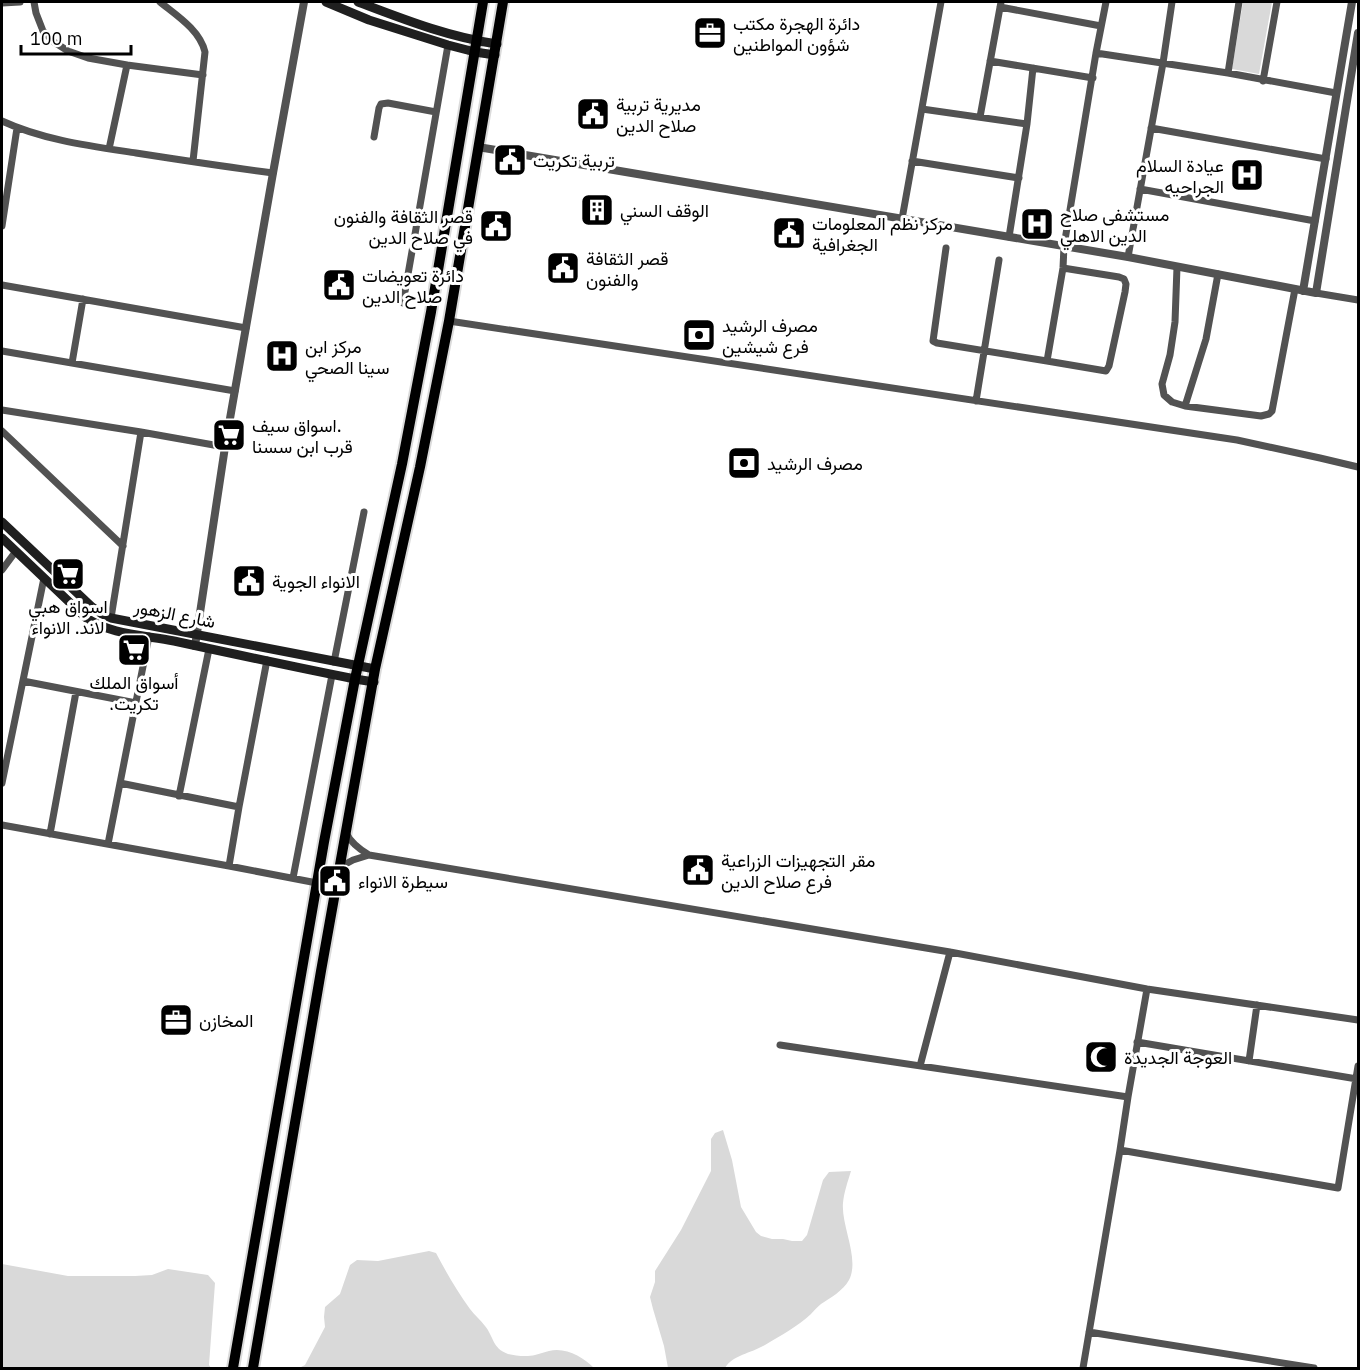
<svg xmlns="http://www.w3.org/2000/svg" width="1360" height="1370" font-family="'IBM Plex Sans',Vazirmatn,sans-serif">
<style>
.green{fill:#d9d9d9}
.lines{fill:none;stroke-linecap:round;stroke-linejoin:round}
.primary-casing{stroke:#dbdbdb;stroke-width:14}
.minor{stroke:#525252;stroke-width:7}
.tertiary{stroke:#525252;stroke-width:8}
.secondary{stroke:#1f1f1f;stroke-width:9}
.primary{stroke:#000;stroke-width:10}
.labels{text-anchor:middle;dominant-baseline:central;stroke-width:6;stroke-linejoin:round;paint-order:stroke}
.poi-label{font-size:18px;fill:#000;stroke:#fff;text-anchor:start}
.street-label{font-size:18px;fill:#000;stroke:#fff}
</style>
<rect width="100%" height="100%" fill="#fff"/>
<path class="green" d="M1243,2H1272L1259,74L1232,69Z
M723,1130L732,1160L741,1207L756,1232L761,1236L772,1239H783L792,1241H802L807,1235L823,1180L829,1172L851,1171C848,1181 844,1192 843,1203C841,1226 860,1259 849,1280C843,1291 830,1298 821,1304C817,1307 814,1311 811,1314C798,1326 780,1336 765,1345C752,1353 733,1355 725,1368H668L664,1346L653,1309L650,1297L655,1282V1271L681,1230L711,1171V1139L715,1133Z
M429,1251L436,1253C446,1272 457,1291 470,1309C474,1315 481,1320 485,1326C494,1337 492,1348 508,1354C516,1356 528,1357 535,1355C540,1354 544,1352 549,1351C566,1347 583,1357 594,1368H299L305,1365L325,1327L324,1317L325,1307L340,1294L350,1265L357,1260L378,1261Z
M2,1264L68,1276H135L152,1275L168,1269L208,1275L215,1283L209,1365L211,1368H2Z"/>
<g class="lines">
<defs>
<path id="primary" d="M233,1368L324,842L355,679L402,464L431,312L483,2
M253,1368L321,971L375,669L420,467L449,321L503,2"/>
</defs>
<use href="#primary" class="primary-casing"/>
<path class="minor" d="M34,2L36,13L43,31L54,42L68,51L88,58L127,65L203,75
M160,2C176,15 200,30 205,52L193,161
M1106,2L1096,53L1228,73L1336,93
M2,3L20,2
M1000,7L1101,26
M990,61L1093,78
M1228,73L1239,2
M1263,81L1277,2
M922,109L1027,124
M980,117L1001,2
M2,121C43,140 90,146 136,153C181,160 227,167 273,173
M1151,128L1326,159
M374,137L379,108L381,104L388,103L436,112
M109,149L127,65
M912,161L1019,178
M1140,189L1315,221
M902,219L941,2
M2,226L17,128
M1009,237L1027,124L1033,68
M946,248L933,341L937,343L1047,361L1063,268L1064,246L1096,53
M1128,257L1163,63L1172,2
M1177,267L1175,322L1170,355L1162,384L1164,395L1172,402L1185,406L1261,416L1269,414L1272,411L1295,289
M2,285L246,328
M1316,293L1358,300
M403,303L448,45
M449,321L1237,440L1320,458L1358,467
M2,351L235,391
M1047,361L1106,371L1109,366L1125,292L1126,284L1124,279L1119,277L1063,268
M72,363L83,299
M976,401L999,260
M1185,406L1206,339L1218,274
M2,410L141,432L225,447
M2,431L123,546
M2,570L16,551
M111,618L141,432
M334,662L364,512
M23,681L136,703
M2,783L44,578
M120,783L239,807
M179,796L209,649
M2,825L229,866L317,883
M346,833C351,843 359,849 369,855L950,952L1147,989L1358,1020
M50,834L76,692
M108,844L149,636
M229,866L239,807L267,660
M340,867L353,860L369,855
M293,878L332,675
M1137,1042L1357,1079
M780,1045L1128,1097
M1249,1061L1257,1005
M920,1066L950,952
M1120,1150L1338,1188L1358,1066
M1089,1332L1314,1368
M1083,1368L1120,1150L1128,1097L1147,989"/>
<path class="tertiary" d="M478,147L1128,257L1316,293L1358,33
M1303,291L1352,2
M195,646L225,447L273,173L304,2"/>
<path class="secondary" d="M326,2L369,20L448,45L475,52L495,55
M358,2C403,19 448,37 497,44
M2,522L92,607L102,614L111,618L375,669
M2,538L85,617C110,635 144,635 174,641C234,654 294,667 355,679L374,682"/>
<use href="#primary" class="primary"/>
</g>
<defs>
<symbol id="office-square" viewBox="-11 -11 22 22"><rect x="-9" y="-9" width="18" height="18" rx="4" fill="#000" stroke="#fff"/><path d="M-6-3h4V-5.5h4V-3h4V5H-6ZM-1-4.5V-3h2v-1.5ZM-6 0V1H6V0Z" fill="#fff"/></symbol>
<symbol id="civic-square" viewBox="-11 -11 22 22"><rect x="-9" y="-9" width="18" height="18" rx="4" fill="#000" stroke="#fff"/><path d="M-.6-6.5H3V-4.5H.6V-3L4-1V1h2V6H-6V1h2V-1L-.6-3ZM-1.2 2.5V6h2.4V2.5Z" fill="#fff"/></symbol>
<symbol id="hospital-square" viewBox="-11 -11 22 22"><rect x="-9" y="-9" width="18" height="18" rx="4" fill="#000" stroke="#fff"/><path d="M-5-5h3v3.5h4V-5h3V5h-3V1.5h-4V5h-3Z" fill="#fff"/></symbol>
<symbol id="building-square" viewBox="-11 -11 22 22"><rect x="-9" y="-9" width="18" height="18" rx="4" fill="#000" stroke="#fff"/><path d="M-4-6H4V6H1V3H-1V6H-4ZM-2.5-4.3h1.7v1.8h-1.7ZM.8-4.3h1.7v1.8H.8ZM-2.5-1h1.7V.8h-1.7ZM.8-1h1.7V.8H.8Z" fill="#fff"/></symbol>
<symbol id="bank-square" viewBox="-11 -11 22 22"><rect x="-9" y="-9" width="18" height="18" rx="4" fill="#000" stroke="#fff"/><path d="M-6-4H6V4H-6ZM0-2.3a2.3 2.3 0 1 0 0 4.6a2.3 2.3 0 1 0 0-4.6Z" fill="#fff"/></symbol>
<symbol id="supermarket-square" viewBox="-11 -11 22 22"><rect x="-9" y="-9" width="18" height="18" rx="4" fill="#000" stroke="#fff"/><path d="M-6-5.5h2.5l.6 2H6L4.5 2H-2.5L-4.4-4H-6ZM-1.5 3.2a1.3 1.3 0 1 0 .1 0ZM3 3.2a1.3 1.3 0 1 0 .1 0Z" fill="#fff"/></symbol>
<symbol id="mosque-square" viewBox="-11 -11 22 22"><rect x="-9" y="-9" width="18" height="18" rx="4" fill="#000" stroke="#fff"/><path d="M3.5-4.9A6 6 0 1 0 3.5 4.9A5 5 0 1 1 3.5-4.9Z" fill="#fff"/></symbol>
</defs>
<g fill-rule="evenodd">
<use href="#office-square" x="691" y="14" width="38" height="38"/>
<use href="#civic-square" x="574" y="95" width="38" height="38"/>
<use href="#civic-square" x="491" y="141" width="38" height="38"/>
<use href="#hospital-square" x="1228" y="156" width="38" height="38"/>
<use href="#building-square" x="578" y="191" width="38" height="38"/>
<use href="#hospital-square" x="1018" y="205" width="38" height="38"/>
<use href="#civic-square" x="477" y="207" width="38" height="38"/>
<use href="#civic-square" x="770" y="214" width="38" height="38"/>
<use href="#civic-square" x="544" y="249" width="38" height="38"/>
<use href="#civic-square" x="320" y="266" width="38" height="38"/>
<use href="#bank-square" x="680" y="316" width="38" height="38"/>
<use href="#hospital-square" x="263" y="337" width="38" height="38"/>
<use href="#supermarket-square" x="210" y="416" width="38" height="38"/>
<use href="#bank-square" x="725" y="444" width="38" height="38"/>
<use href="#supermarket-square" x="49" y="555" width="38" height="38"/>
<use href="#civic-square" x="230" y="562" width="38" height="38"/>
<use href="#supermarket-square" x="115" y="631" width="38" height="38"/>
<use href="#civic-square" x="679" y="851" width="38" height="38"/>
<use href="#civic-square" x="316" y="862" width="38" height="38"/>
<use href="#office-square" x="157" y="1001" width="38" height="38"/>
<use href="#mosque-square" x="1082" y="1038" width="38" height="38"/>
</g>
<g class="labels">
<g class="poi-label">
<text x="733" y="23">دائرة الهجرة مكتب<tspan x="733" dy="21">شؤون المواطنين</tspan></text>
<text x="616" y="104">مديرية تربية<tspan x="616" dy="21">صلاح الدين</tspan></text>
<text x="533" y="160">تربية تكريت</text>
<text x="1224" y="165" text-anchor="end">عيادة السلام<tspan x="1224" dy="21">الجراحيه</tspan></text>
<text x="620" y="210">الوقف السني</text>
<text x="1060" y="214">مستشفى صلاح<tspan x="1060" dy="21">الدين الاهلي</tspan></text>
<text x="473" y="216" text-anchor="end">قصر الثقافة والفنون<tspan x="473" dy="21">في صلاح الدين</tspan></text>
<text x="812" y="223">مركز نظم المعلومات<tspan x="812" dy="21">الجغرافية</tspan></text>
<text x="586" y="258">قصر الثقافة<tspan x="586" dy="21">والفنون</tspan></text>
<text x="362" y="275">دائرة تعويضات<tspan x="362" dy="21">صلاح الدين</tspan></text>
<text x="722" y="325">مصرف الرشيد<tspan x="722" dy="21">فرع شيشين</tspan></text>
<text x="305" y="346">مركز ابن<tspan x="305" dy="21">سينا الصحي</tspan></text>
<text x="252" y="425">اسواق سيف.<tspan x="252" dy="21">قرب ابن سسنا</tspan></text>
<text x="767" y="463">مصرف الرشيد</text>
<text x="272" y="581">الانواء الجوية</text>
<text x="68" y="606" text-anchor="middle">اسواق هبي<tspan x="68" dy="21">لاند. الانواء</tspan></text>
<text x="134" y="682" text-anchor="middle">أسواق الملك<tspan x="134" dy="21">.تكريت</tspan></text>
<text x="721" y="860">مقر التجهيزات الزراعية<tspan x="721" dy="21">فرع صلاح الدين</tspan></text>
<text x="358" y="881">سيطرة الانواء</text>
<text x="199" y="1020">المخازن</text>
<text x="1124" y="1057">العوجة الجديدة</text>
</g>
<g class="street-label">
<text transform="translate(175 614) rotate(11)">شارع الزهور</text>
</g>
</g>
<rect width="1360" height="1370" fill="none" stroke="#000000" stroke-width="6"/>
<path d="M21 45v9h110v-9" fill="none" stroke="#000000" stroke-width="3"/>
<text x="30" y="45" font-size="18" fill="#000000" stroke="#ffffff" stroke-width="4.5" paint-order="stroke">100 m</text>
</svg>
